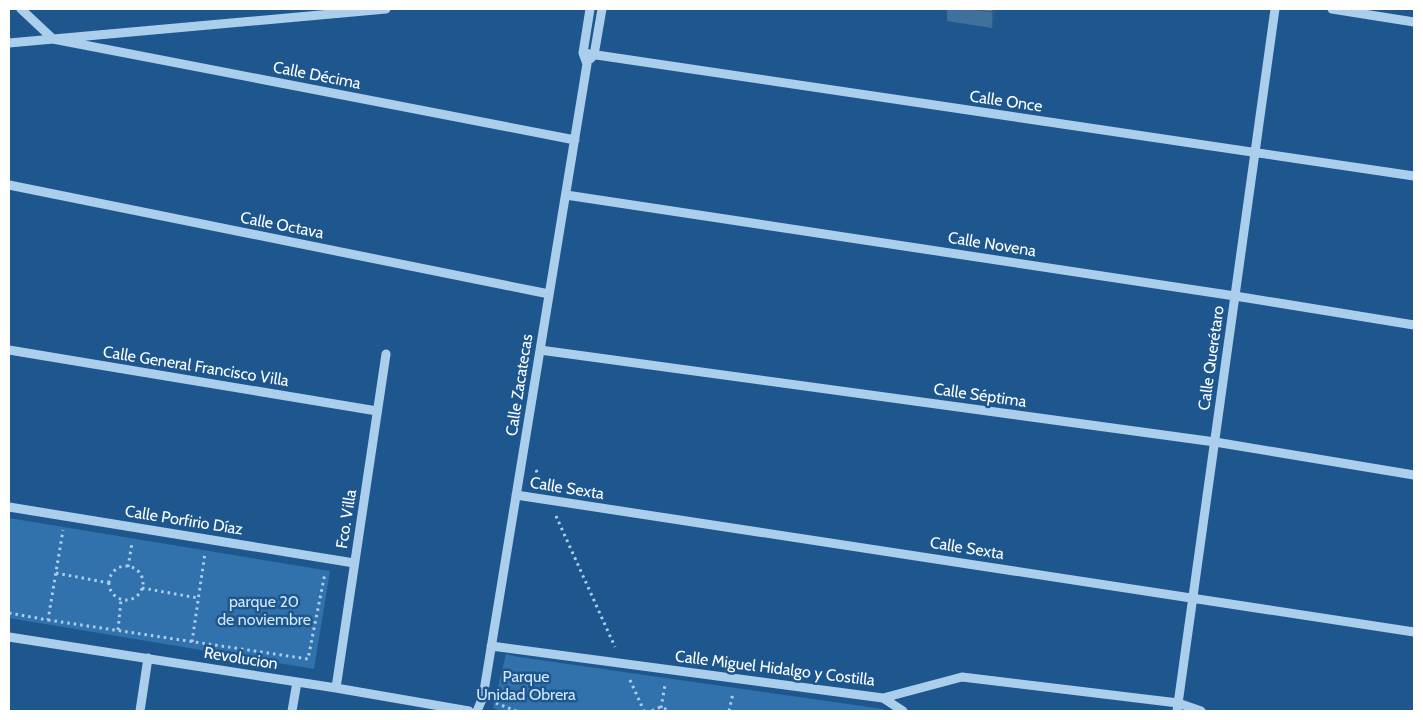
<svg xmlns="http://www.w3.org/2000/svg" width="1423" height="720" viewBox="0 0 1423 720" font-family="Cabin,sans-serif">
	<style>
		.green { fill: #3171ac }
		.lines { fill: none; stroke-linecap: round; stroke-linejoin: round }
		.path { stroke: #acceed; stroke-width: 3; stroke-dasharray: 2.5 4; stroke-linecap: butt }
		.minor { stroke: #acceed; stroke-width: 9 }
		.wall { fill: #40719e }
		.shaded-wall { fill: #345c81 }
		.building { fill: #4a83b8; stroke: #345c81 }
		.labels { text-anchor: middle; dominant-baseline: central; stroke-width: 5; stroke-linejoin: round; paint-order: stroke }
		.street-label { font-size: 16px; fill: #fff; stroke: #1d578e }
		.park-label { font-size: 16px; fill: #d1e6f9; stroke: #1d578e }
	</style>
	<rect width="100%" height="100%" fill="#1d578e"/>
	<!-- green -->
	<path class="green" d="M9 518 330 571 314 669 9 618Z
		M506 654 519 657 883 709 886 711H502L493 708Z"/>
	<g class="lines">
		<!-- path -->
		<path class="path" d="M536 470 543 485
			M556 516 615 647
			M109 583a17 17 0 1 1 34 0a17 17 0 1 1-34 0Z
			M128 567 132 543
			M56 573 109 583
			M142 588 198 598
			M9 613 48 620 63 530
			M48 620 308 659 325 573
			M118 630 121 600
			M192 642 205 553
			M630 680 644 711
			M496 703 516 711
			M661 708 665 685
			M652 711C658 706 663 707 669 711
			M729 711 733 693"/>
		<!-- minor -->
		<path class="minor" d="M21 9 53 39 575 140
			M1332 9 1414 22
			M9 43 386 9
			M583 53 1414 176
			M590 59 594 55 602 9
			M9 185 549 294
			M566 195 1235 296 1414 325
			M9 350 377 411
			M540 350 1215 442 1414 475
			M516 495 1414 632
			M9 507 354 563
			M9 637 336 688 469 711
			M491 646 883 698 962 677 1178 703 1201 711
			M336 688 386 354
			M883 698 903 711
			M140 711 148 658
			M292 711 297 682
			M477 711 483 697 587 64 583 53 590 9
			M1177 711 1275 9"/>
	</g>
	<!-- wall -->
	<path class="wall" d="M947 9H995L992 28 947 21Z"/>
	<!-- shaded-wall -->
	<path class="shaded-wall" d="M992 9H995L992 28Z"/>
	<!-- building -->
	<path class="building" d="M971 9H992V12Z"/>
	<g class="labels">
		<!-- street labels -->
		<g class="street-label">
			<text transform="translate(317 75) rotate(11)">Calle Décima</text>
			<text transform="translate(1006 101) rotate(8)">Calle Once</text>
			<text transform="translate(282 225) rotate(11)">Calle Octava</text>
			<text transform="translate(992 244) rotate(9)">Calle Novena</text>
			<text transform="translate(1211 358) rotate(-82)">Calle Querétaro</text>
			<text transform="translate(196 366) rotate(9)">Calle General Francisco Villa</text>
			<text transform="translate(519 385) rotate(-81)">Calle Zacatecas</text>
			<text transform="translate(980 395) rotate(8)">Calle Séptima</text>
			<text transform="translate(567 488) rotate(9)">Calle Sexta</text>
			<text transform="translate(346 519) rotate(-81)">Fco. Villa</text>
			<text transform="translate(184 520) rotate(9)">Calle Porfirio Díaz</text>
			<text transform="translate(967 548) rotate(9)">Calle Sexta</text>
			<text transform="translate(241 658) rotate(9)">Revolucion</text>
			<text transform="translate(775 668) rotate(7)">Calle Miguel Hidalgo y Costilla</text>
		</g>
		<!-- park labels -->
		<g class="park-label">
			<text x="264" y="601">parque 20<tspan x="264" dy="18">de noviembre</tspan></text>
			<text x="526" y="676">Parque<tspan x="526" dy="18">Unidad Obrera</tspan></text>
		</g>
	</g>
	<!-- border -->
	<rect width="1423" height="720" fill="none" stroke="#ffffff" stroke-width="20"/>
</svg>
